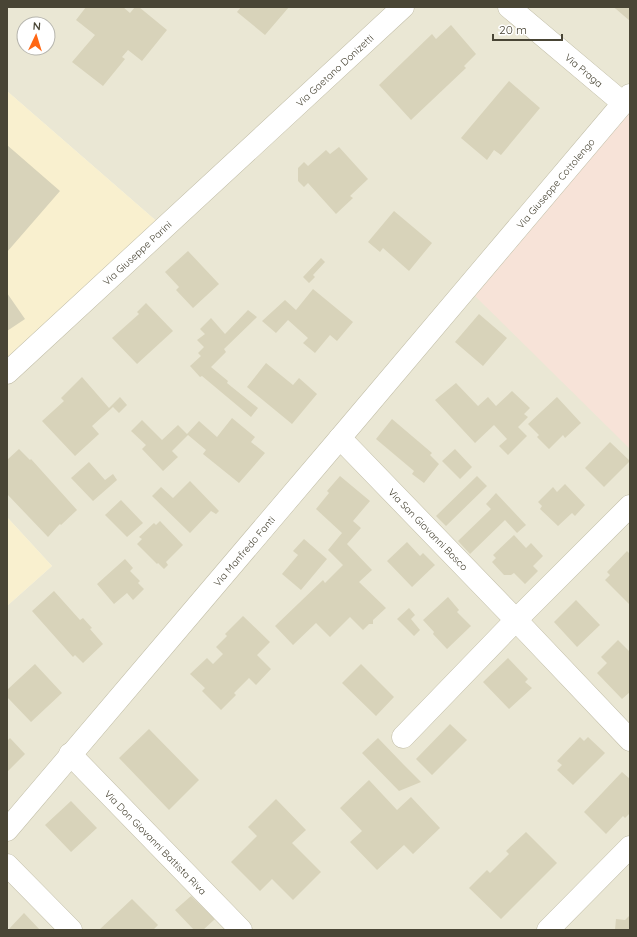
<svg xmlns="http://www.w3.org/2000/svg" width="637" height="937" viewBox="0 0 637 937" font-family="Quicksand,sans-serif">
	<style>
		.residential { fill: #eae7d4; fill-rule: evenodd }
		.commercial { fill: #f9f0cf }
		.medical { fill: #f7e3d8 }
		.building { fill: #d8d3ba }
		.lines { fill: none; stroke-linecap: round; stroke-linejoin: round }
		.street-casing { stroke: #c2bea8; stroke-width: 23 }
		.street { stroke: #fff; stroke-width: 22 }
		.labels { text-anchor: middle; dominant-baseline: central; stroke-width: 3.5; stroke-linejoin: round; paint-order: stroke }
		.street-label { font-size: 10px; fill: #494535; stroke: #fff }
	</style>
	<rect width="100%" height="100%" fill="#f5f4e6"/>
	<!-- residential -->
	<path class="residential" d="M7 7H394L161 225 7 91ZM24 24H48V48H24Z
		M408 7H630V930H7V606L52 566 7 517V379Z"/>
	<!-- commercial -->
	<path class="commercial" d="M7 91 161 225 7 367Z
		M7 517 52 566 7 606Z"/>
	<!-- medical -->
	<path class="medical" d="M630 112V449L475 296Z"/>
	<!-- building -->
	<path class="building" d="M86 7H123L130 13 135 7H139L167 30 142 61 128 50 122 57 125 59 103 86 72 62 95 35 76 20Z
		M241 7H289L265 35 237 12Z
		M613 7H630V21L616 9Z
		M451 25 476 54 464 66 466 68 411 120 379 85 432 34 436 39Z
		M509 81 540 108 501 155 494 150 487 160 461 138Z
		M7 145 60 191 7 252Z
		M339 147 368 179 350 196 353 198 336 214 308 183 304 187 298 181V168L304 162 308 166 326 150 330 154Z
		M394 211 432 243 409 271 383 248 380 252 368 242Z
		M188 251 219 284 193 308 176 290 179 287 165 272Z
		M321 258 325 262 313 275 315 277 309 283 303 277Z
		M313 289 353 322 337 341 330 335 315 353 303 343 308 338 288 320 276 333 262 321 285 300 296 310Z
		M7 293 25 319 7 331Z
		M146 303 173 331 137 364 112 338 139 314 137 312Z
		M248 310 257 317 224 349 226 352 211 367 228 381 227 383 258 408 251 417 202 376 200 377 190 366 201 356 198 353 204 347 197 340 205 334 200 329 211 318 225 334Z
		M479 314 507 338 483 366 455 342Z
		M266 363 293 385 299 378 317 394 292 424 247 387Z
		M82 377 109 408 120 397 127 405 119 413 113 407 92 426 99 434 75 456 42 421 64 401 61 398Z
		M456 383 478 406 488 397 496 406 512 391 530 408 524 414 528 417 518 427 527 436 508 455 499 446 507 439 494 425 475 443 435 400Z
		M557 397 581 423 565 438 563 435 549 449 537 437 539 435 528 424Z
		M232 418 255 437 251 442 265 453 239 483 203 454 206 450 188 435 172 451 178 457 163 471 142 449 146 445 131 431 142 420 162 440 178 425 187 434 199 421 217 437Z
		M392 419 432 453 430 455 439 464 424 483 412 474 414 471 376 439Z
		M610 442 630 461 604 487 585 468Z
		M19 449 30 460 31 459 77 510 61 525 60 524 58 526 48 537 7 494V460Z
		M455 449 472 467 460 479 442 461Z
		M89 462 105 480 113 474 117 480 93 501 71 478Z
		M340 476 370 501 353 521 361 528 347 544 372 570 359 582 386 608 373 620V624H369L363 630 350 617 330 637 316 623 293 645 275 626 323 580 325 583 343 565 328 550 342 533 316 509 329 493 327 491Z
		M477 476 487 486 446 526 436 516Z
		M190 481 219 511 216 514 211 511 190 533 152 496 161 487 173 498Z
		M565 484 585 505 575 516 572 513 558 526 540 509 542 506 538 502 553 487 557 492Z
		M496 493 526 525 517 533 505 520 470 554 458 541 491 509 486 504Z
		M121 500 143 523 127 537 105 515Z
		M160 521 183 545 166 562 168 565 164 569 158 563 157 564 137 544 142 539 139 537 154 523 156 525Z
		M514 535 526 548 531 543 543 556 533 566 538 571 525 584 514 573 511 575H504L492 562 496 558 493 555Z
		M304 539 327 559 301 590 282 574 298 555 293 551Z
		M407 542 420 556 423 553 435 565 412 587 387 561Z
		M627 551 630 554V605L605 580 610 575 607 572Z
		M125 559 133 568 130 571 140 581 138 583 144 589 133 600 127 593 114 604 97 584Z
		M54 591 80 620 83 618 92 628 90 629 103 644 83 663 75 655 73 657 32 611Z
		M448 597 459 610 457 612 471 626 447 649 433 634 434 632 423 620Z
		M576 600 600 625 577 647 554 622Z
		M409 608 415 615 411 619 420 630 414 636 397 619Z
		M243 616 270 642 257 655 271 669 256 685 249 678 234 693 236 695 221 710 202 691 205 688 190 674 207 658 213 664 223 654 216 647 227 636 225 634Z
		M618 640 630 652V692L622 699 597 673 607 663 601 657Z
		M508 658 528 679 525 682 532 688 509 709 483 682Z
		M35 664 62 693 31 722 7 697V690Z
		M361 664 394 697 376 716 342 683Z
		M450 724 467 740 432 775 416 759Z
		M149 729 199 780 169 810 119 758Z
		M580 737 584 741 588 737 605 753 573 785 557 770 562 765 557 761Z
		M10 738 25 754 7 772V741Z
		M378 738 403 764 421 782 399 791 362 753Z
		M622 772 630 779V813L625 818 623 816 606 834 584 812Z
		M369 780 397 810 411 797 440 828 413 854 404 845 377 870 350 842 362 831 340 808Z
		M276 799 306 830 292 843 321 872 293 900 272 879 260 891 231 862 257 836 248 827Z
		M71 801 97 828 71 852 45 825Z
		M526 832 557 863 501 919 469 888 487 870 490 873 509 854 506 851Z
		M191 896 215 919 203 930H194L175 910Z
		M132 899 158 925 153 930H99Z
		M24 913 40 930H8Z
		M630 915V930H615L616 919 625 920Z"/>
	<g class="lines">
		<!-- street casing -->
		<g class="street-casing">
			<g id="street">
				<path id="s1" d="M509 7 623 103"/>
				<path id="s2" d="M7 373 403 7"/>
				<path id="s3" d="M340 438 516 620 630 740"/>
				<path d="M403 737 516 620 630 506"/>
				<path id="s4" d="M70 754 241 930"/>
				<path id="s5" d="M7 830 340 438 630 95"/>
				<path d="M7 865 71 930"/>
				<path d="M548 930 630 847"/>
			</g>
		</g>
		<!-- street -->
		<use href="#street" class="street"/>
	</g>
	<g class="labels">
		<!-- street labels -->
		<g class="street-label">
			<text stroke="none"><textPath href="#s2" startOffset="446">Via Gaetano Donizetti</textPath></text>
			<text stroke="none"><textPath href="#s1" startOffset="98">Via Praga</textPath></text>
			<text stroke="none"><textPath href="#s5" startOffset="848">Via Giuseppe Cottolengo</textPath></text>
			<text stroke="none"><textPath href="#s2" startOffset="177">Via Giuseppe Parini</textPath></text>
			<text stroke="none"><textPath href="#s3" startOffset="127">Via San Giovanni Bosco</textPath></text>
			<text stroke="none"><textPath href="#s5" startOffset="366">Via Manfredo Fanti</textPath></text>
			<text stroke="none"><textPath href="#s4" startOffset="123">Via Don Giovanni Battista Riva</textPath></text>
		</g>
	</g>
	<!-- border -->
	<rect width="637" height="937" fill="none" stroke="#494535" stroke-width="16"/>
	<!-- north arrow -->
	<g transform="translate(36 36) rotate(4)"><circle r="19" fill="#ffffff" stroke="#b6b5ae"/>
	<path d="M0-3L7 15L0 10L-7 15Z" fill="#ff6714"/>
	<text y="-6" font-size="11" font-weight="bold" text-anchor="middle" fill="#494535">N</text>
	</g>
	<!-- scale -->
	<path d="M493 34v6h69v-6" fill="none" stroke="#494535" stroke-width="2"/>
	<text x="499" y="34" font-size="12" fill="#494535" stroke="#ffffff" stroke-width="3" paint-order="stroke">20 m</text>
</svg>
